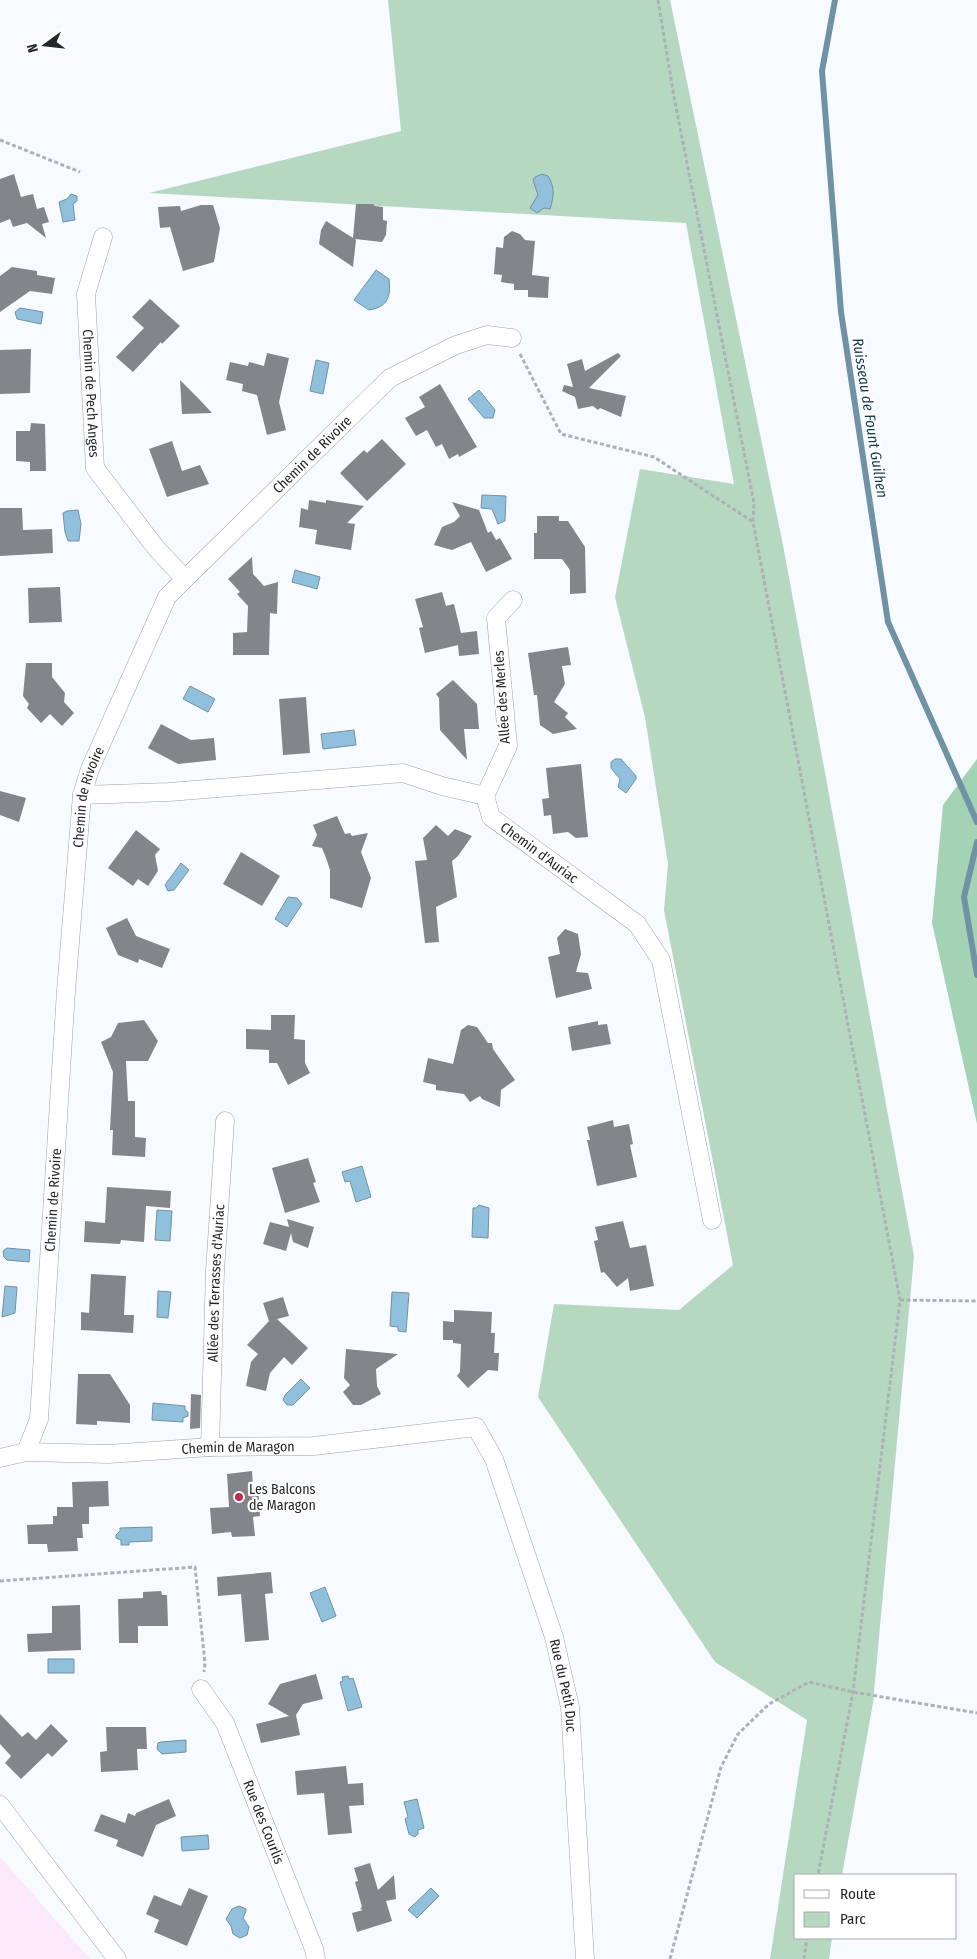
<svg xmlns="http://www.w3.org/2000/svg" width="977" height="1959" viewBox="0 0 977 1959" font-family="'Fira Sans Condensed',sans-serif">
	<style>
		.education { fill: #fbe9fb }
		.green { fill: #b6d8c1 }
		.forest { fill: #a4d2b4 }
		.water { fill: #90c0db; stroke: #7092a5 }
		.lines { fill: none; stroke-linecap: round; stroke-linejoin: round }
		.stream { stroke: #7092a5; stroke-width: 6 }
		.building { fill: #838589 }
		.minor-casing { stroke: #9fa1a5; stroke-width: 19 }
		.path { stroke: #aeb1b4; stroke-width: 3; stroke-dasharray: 4 2.5; stroke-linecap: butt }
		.minor { stroke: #fff; stroke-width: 18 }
		.poi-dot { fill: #bd2e54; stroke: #fff; stroke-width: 2 }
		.labels { text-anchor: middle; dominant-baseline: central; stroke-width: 4.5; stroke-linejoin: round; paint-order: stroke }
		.street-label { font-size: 14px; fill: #262728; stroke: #fff }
		.poi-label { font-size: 14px; fill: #262728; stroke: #fff; text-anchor: start }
		.water-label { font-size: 15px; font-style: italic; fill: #143c50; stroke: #fff }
	</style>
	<rect width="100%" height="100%" fill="#f7fafe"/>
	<!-- education -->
	<path class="education" d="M0 1857 90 1959H0Z"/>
	<!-- green -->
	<path class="green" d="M388 0H670L783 545 914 1256 873 1703 842 1875H796V1938H832L829 1959H770L807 1720 715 1662 538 1397 554 1304 679 1310 733 1265 664 910 668 864 645 717 615 597 640 469 734 484 686 223 149 193 401 131Z"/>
	<!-- forest -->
	<path class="forest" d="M977 759V1124L932 923 943 805Z"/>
	<!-- water -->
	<path class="water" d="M542 174 548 176C555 187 554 197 550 209L544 208 537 213 530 208 538 195 533 180 535 177Z
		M71 194 77 196V201L73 204 75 220 63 222 59 202 67 199Z
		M376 270 389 279C391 297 388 307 369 310L354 300Z
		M20 308 43 312 41 324 17 319 15 312Z
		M316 360 329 363 323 394 310 391Z
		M479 390 495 410 493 418H484L468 399Z
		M482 495 506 496 505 521 498 524 492 509 481 508Z
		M78 510 81 524 79 541H68L65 532 63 513 67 511Z
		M295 570 320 577 317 589 292 582Z
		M190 686 215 699 208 712 183 699Z
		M354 730 356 745 323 749 321 734Z
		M615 759H621L636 776V779L626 793 618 787 620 779 611 768V762Z
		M181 863 189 870 174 890 168 891 165 885Z
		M288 897 297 898 302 904 287 927 275 919Z
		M362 1166 371 1197 356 1202 350 1181 345 1182 342 1172Z
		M479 1205 489 1208 488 1238 472 1237 473 1208H476Z
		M157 1210 172 1211 170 1241 155 1240Z
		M7 1248 30 1250 29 1262 7 1260 4 1257 3 1251Z
		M5 1286 17 1287 15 1313 2 1317Z
		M158 1291 171 1292 168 1318 157 1317Z
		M392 1292 409 1293 406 1332 398 1331V1327L390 1326Z
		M301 1379 310 1388 293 1405H287L283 1400 285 1395Z
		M153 1403 185 1406V1410L188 1412V1416L183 1418V1422L152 1420Z
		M152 1527V1541L129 1542V1545H121V1540L116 1538V1535L120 1531V1528Z
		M325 1587 336 1616 322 1622 310 1593Z
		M48 1659H74V1673H48Z
		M348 1676 349 1679 353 1678 362 1707 348 1711 340 1682 343 1681 342 1677Z
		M186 1740V1752L162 1754 157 1749 158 1743 161 1742Z
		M417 1799 424 1828 418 1830V1834L415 1837 409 1834 405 1819 408 1817 404 1802Z
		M208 1835 209 1849 182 1851 181 1837Z
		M431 1888 439 1896 417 1918 408 1910Z
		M239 1906 246 1909V1911L243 1918 249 1927 247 1935 240 1938 233 1934 231 1926 226 1919 232 1909Z"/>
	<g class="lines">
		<!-- stream -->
		<path class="stream" d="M835 0 822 71 841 312 888 622 977 822
			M977 842 964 897 977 975"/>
	</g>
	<!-- building -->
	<path class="building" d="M14 174 21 197 33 194 37 209 44 207 49 222 42 224 46 238 27 223 13 227 10 219 0 223V179Z
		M356 204H373L375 206 383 207V220L387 221 386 235 382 242 355 239 356 240 353 267 319 244 321 230 326 221 353 238Z
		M201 205H213L220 228 214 262 183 271 170 227 160 228 158 207 180 206 181 211Z
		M512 231 520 234 525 240 535 241 532 275 549 277 548 298 528 297V290H514V284L501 282 502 275 494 274 496 247 503 248 504 237Z
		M12 267 37 271V275L55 278 52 294 30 291 0 312V276Z
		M150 299 180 326 162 344 161 342 133 372 116 357 144 328 132 317Z
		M31 349 30 393 0 394V350Z
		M267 353 289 358 279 402 286 430 267 435 257 395 242 391 243 384 226 380 230 362 248 366 249 362 264 366Z
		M618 353 621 356 589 388 626 396 621 417 600 408 598 410 593 406 578 409 575 397 562 391 564 385 573 387 567 364 582 359 585 371Z
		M180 380 198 398 212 413 182 414Z
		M440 384 477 447 459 457 458 454 449 459 442 444 436 447 427 430 416 436 405 418 425 407 419 397Z
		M31 423 45 424 46 471H30V462L16 461V431H30Z
		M382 439 406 464 367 501 340 473 364 450 367 453Z
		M172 441 182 471 200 465 209 484 167 497 149 449Z
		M309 500 326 503V500L364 506 347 523 355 524 351 550 315 544 317 530 299 527 301 508 308 510Z
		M452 502 479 510 488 533 491 531 496 540 500 538 512 559 486 572 471 542 452 550 434 545 442 527 454 522 460 516Z
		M0 508H22L23 530 52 529 53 553 0 556Z
		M537 516H559V521H568L585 547 586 593 570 594V570L562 559H534V533H537Z
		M252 557 253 574 264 586 278 582 277 614 270 613 269 655H233V633L247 632 248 606 237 594 240 592 228 579Z
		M60 587 62 622 29 623 28 588Z
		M442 592 446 606 454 604 461 633 477 631 479 654 459 656 458 645 425 653 419 628 423 627 415 599Z
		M568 647 571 665 562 666 565 684 554 702 568 713 565 717 577 729 553 734 540 725 537 695H534L528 653Z
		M26 663H52V677L65 693 64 702 74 713 62 726 50 714 41 723 27 708 29 704 23 696Z
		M453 680 477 704 479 729H464L467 760 440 730 439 698 436 694Z
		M306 697 310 753 283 755 279 699Z
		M161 724 191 740 214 738 216 760 178 764 148 748Z
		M581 764 588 837 576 838 568 832 553 834 551 815 544 816 542 799 549 798 546 768Z
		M0 791 26 798 19 822 0 815Z
		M337 816 345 834 350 833 352 836 368 833 361 852 371 878 362 908 330 898V870L326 858 322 848 312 846 317 835 313 825Z
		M436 825 448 836 455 829 472 836 458 856 452 861 457 897 436 907 439 942 425 943 415 861 427 860 423 838Z
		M136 830 160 849 155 855 158 871 148 886 138 879 133 886 108 868Z
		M241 852 280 876 262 906 223 884Z
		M127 918 136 936 170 949 162 968 139 959 138 963 118 955 106 928Z
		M565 929 578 934 581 954 576 972 588 973 592 989 556 998 548 957 560 954 557 938Z
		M271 1015H295L294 1039 305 1040V1063L310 1073 288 1085 277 1063H269V1050L246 1049V1029L271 1030Z
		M144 1020 158 1041 148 1061H126L128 1101H135V1137L146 1138 145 1157 112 1155 113 1130H110L113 1072 101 1042 111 1037 118 1023Z
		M598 1021V1025L607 1024 611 1044 572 1051 568 1027Z
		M468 1025 477 1027 488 1043H492L493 1049 515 1080 501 1090 500 1107 482 1099 480 1096 470 1102 464 1094 436 1090V1085L423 1082 428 1058 453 1064 461 1030Z
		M613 1120 614 1127 629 1124 633 1144 630 1145 637 1177 597 1186 587 1140H590L587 1127Z
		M308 1158 316 1182 313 1183 320 1202 285 1213 272 1168Z
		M107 1187 171 1191 170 1208 146 1206 144 1242 121 1240 120 1244 84 1242 85 1221 105 1223Z
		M287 1219 314 1227 308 1248 293 1242 291 1233 286 1251 263 1244 270 1222 289 1227Z
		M623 1221 630 1248 646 1245 654 1286 630 1291 628 1278 617 1287 604 1272 601 1273 594 1241 598 1240 595 1227Z
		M91 1274 126 1276 124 1315H134L133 1333 81 1330V1312L89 1313Z
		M283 1297 289 1316 277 1319 308 1348 292 1365 284 1357 270 1373 266 1391 246 1386 251 1362 258 1354 247 1345 269 1321 263 1303Z
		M454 1310 492 1312 491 1333H495L494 1353H499L498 1371 488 1370 468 1388 457 1376 460 1372 461 1344 453 1343V1340H443V1321L454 1322Z
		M346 1349 398 1354 376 1369 377 1386 381 1394 361 1405H353L343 1392 350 1385 344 1378Z
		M78 1374H110L130 1405V1423L97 1421V1425L76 1424Z
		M191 1394 201 1395 200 1428 190 1429Z
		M252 1471 253 1487 258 1486 260 1516 253 1517 255 1536 232 1537 231 1532 212 1534 210 1508 229 1507 227 1474Z
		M108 1481 109 1506 89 1507V1524H82L83 1538H77L78 1551 48 1552 47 1544H28L27 1525 53 1524V1516H57V1507H73L72 1482Z
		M271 1572 273 1593 265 1594 269 1640 245 1642 241 1594 218 1596 217 1577Z
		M161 1591 162 1595H167L168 1626H138V1643H119L118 1599 143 1598V1592Z
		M80 1605 81 1650 28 1652 27 1634 52 1633V1606Z
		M316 1674 323 1699 303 1704 296 1715 300 1735 261 1743 256 1724 289 1716 268 1704 280 1684Z
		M0 1714 22 1737 28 1732 36 1740 51 1724 68 1741 52 1757 48 1753 21 1779 5 1763 11 1756 0 1744Z
		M106 1727H146L147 1749H137L138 1770 101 1772 100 1752 107 1751Z
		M346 1766 348 1784 363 1783 364 1805 349 1806 352 1833 328 1835 324 1793 297 1795 295 1771Z
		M169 1799 176 1816 156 1825 143 1857 116 1846 118 1840 94 1831 101 1814 125 1823 128 1813 135 1816 136 1813Z
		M370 1863 378 1890 394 1875 396 1899 386 1901 392 1921 357 1932 352 1913 363 1910 360 1909 362 1907 355 1882 358 1881 354 1868Z
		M189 1888 208 1896 187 1946 154 1932 159 1920 146 1914 154 1895 181 1906Z"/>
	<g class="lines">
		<!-- minor casing -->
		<g class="minor-casing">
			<g id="minor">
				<path id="s1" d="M103 237 86 294 95 468 156 548 185 579"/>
				<path id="s2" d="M82 795 169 792 403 773 442 786 485 796 491 817 637 924 661 960 712 1220"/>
				<path d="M485 796 508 746 496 618 513 600"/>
				<path id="s3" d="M210 1447 215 1271 225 1121"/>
				<path id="s4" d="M26 1452 39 1419 66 991 82 795 90 769 167 597 185 579 390 378 456 345 487 335 512 338"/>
				<path id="s5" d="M0 1458 26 1452 108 1454 210 1447 314 1446 476 1427 494 1459 554 1637 570 1707 585 1959"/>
				<path id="s6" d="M201 1689 225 1723 314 1949 316 1959"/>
				<path d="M0 1805 117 1959"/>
			</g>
		</g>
		<!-- path -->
		<path class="path" d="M658 0 674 97 754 503 753 522 900 1300 853 1692 818 1875
			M0 140 80 172
			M520 354 561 434 654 457 753 522
			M900 1300 977 1301
			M0 1581 195 1567 205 1663 204 1672
			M670 1959 721 1767 738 1734 769 1704 809 1682 853 1692 977 1713
			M804 1959 807 1938"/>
		<!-- minor -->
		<use href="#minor" class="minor"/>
	</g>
	<!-- markers -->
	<circle class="poi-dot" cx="239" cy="1497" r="5"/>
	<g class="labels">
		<!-- street labels -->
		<g class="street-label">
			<text stroke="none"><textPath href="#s1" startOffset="159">Chemin de Pech Anges</textPath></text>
			<text stroke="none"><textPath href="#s4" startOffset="1080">Chemin de Rivoire</textPath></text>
			<text transform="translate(502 697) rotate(-94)">Allée des Merles</text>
			<text stroke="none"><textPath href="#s4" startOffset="660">Chemin de Rivoire</textPath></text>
			<text stroke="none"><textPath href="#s2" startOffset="489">Chemin d'Auriac</textPath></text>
			<text stroke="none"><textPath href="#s4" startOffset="255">Chemin de Rivoire</textPath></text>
			<text stroke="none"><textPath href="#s3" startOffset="164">Allée des Terrasses d'Auriac</textPath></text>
			<text stroke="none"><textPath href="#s5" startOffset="239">Chemin de Maragon</textPath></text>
			<text stroke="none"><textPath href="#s5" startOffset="752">Rue du Petit Duc</textPath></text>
			<text stroke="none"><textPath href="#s6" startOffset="148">Rue des Courlis</textPath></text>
		</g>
		<!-- poi labels -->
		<g class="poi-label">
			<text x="249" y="1489">Les Balcons<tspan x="249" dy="16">de Maragon</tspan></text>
		</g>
		<!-- water labels -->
		<g class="water-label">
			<text transform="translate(870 418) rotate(81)">Ruisseau de Fount Guilhen</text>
		</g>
	</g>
	<!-- legend -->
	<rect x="794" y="1874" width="162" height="65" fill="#ffffff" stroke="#a8a9a9"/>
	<rect x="804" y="1890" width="25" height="8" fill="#ffffff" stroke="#a8a9a9"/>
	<text x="840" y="1899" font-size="15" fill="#262728">Route</text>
	<rect x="804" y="1912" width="25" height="15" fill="#b6d8c1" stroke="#a8a9a9"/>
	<text x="840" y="1924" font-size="15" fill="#262728">Parc</text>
	<!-- north arrow -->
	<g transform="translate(45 45) rotate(255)" stroke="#ffffff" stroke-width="4" paint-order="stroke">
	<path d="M0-4L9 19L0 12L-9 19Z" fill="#262728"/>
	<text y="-8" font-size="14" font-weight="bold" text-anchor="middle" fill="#262728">N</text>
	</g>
</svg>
